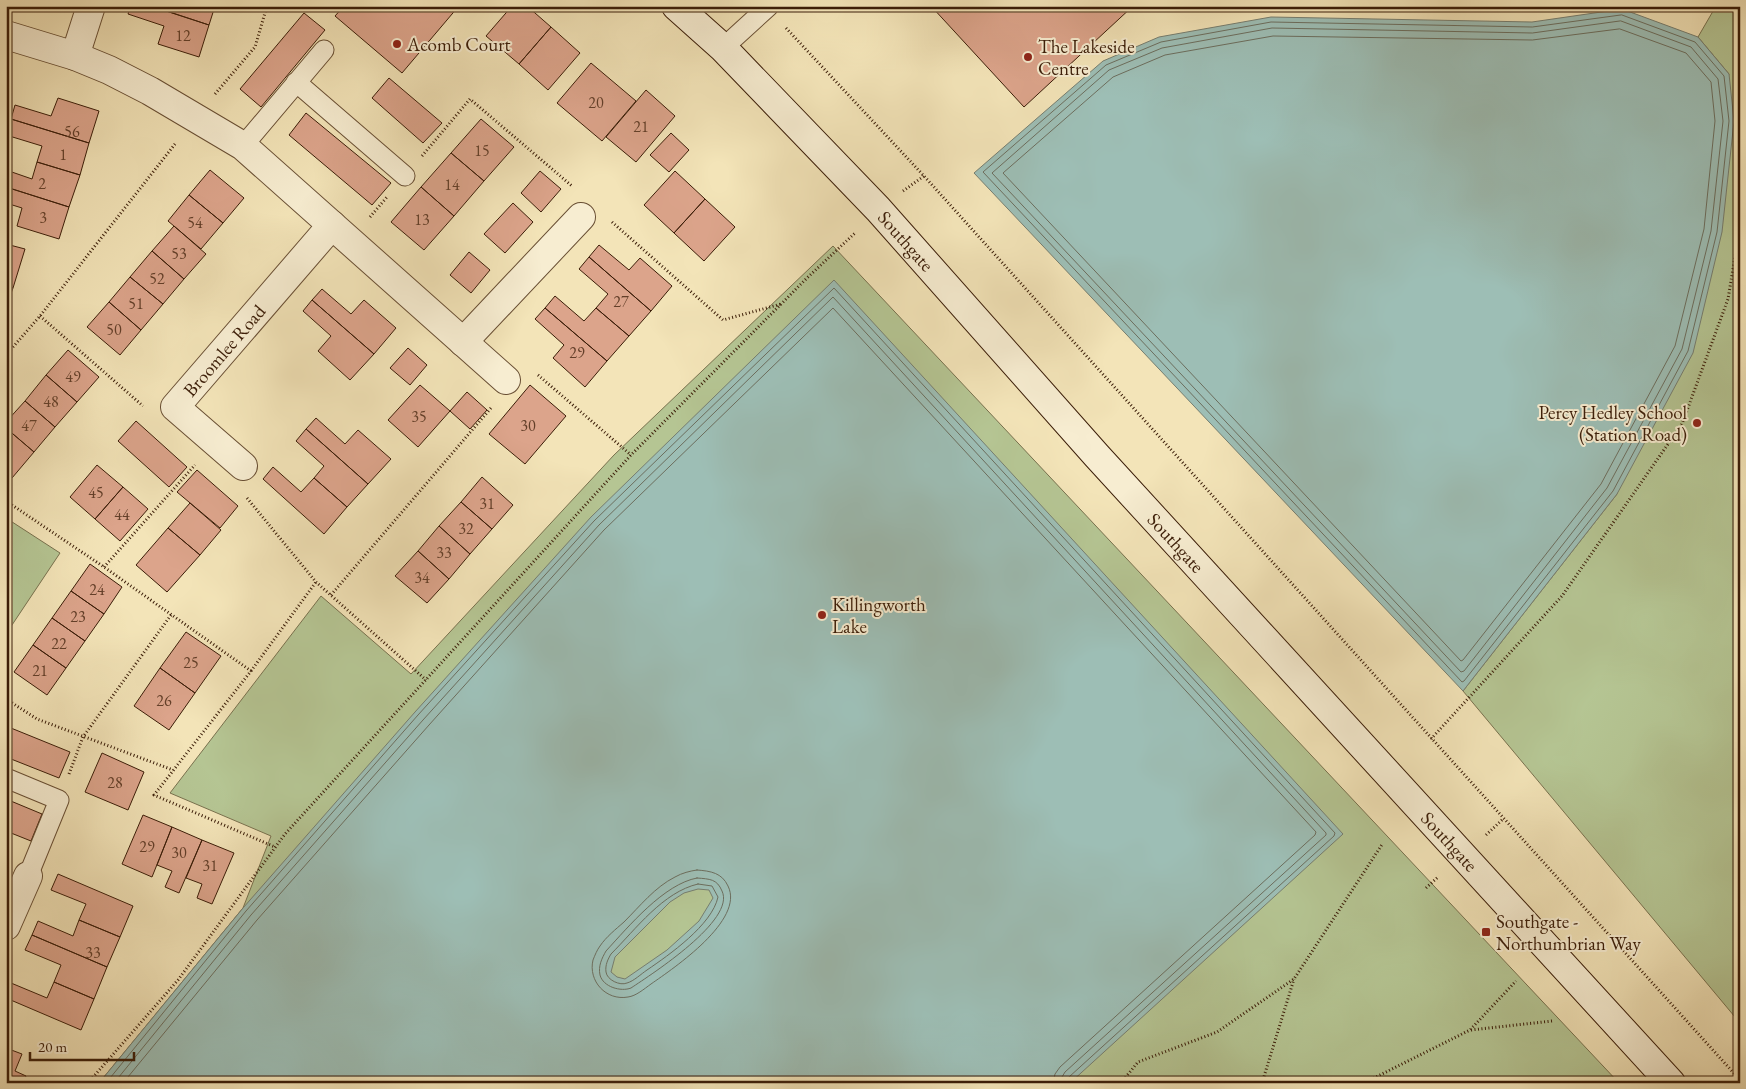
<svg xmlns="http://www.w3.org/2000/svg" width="1746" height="1089" viewBox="0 0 1746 1089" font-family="'EB Garamond',serif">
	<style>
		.green { fill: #b5c593; stroke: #78714e }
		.water { fill: #9dbeb5; stroke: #767e70; fill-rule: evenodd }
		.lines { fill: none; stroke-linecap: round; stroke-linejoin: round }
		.shore { stroke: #6c6e5e; stroke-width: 1 }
		.building { fill: #dca48b; stroke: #3b1d08 }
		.lane-casing { stroke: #694f34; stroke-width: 21 }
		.street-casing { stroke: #694f34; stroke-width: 30 }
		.secondary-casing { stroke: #3b1d08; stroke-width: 30 }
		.path { stroke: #3b1d08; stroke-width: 3; stroke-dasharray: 1 2.5; stroke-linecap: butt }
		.lane { stroke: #f7edd1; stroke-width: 19 }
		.street { stroke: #f7edd1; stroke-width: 28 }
		.secondary { stroke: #f7edd1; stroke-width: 28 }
		.poi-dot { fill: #8f2418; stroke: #f7edd1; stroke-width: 2 }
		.labels { text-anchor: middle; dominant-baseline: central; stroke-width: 4; stroke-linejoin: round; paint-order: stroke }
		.number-label { font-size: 16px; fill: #633f29 }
		.poi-label { font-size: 19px; fill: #3b1d08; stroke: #f7edd1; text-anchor: start }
		.street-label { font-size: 19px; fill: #3b1d08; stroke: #f7edd1 }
	</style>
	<rect width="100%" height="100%" fill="#f3e4b8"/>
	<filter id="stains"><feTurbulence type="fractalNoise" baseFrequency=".004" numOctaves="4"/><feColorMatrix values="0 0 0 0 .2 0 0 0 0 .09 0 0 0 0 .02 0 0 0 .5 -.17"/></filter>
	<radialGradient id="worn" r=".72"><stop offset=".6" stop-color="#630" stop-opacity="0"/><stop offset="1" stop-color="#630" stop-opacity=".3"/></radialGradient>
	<!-- green -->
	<path class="green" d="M1716 6H1740V1023L1463 691 1617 494 1729 74 1698 37Z
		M833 246 1619 1083H99L243 908 271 836 170 793 321 596 411 674 614 455Z
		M6 518 60 553 6 634Z"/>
	<!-- water -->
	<path class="water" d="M1622 9 1698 37 1729 74 1734 121 1722 232 1693 353 1617 494 1463 691 974 173 1103 61 1159 37 1271 17 1532 22Z
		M834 280 1343 834 1070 1083H99L243 908 415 712 591 517ZM698 889 709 890 713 898 699 921 667 950 625 979 617 977 611 972 615 957 670 902 684 893Z"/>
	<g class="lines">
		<!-- shore -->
		<path class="shore" d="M1622 15 1695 42 1724 76 1729 121 1717 232 1688 351 1613 491 1464 681 1462 682 983 172 1106 65 1161 42 1271 22 1532 27Z
			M1621 21 1691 47 1718 79 1723 121 1711 231 1682 349 1607 488 1464 671 1461 672 992 173 1109 70 1162 48 1272 28 1532 33Z
			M1620 29 1686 53 1711 82 1715 121 1704 229 1675 346 1601 484 1463 660 1461 661 1003 173 1113 77 1165 55 1273 36 1532 40Z
			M697 870C711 871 722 873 728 886 745 920 674 968 651 984 644 989 636 996 628 997 606 1001 588 981 593 960 595 955 597 950 600 946 606 937 616 929 624 922 640 906 655 887 675 877 682 873 690 871 697 870Z
			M697 878C710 879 717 879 722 891 736 920 652 974 631 988 621 992 603 987 600 975 598 966 602 958 606 951 629 926 664 884 697 878Z
			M698 884 712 886 718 897C712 925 669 955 647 970 641 974 634 981 627 983 620 986 607 980 606 972 605 965 608 959 611 954 636 929 663 892 698 884Z
			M106 1083 246 911 418 715 594 521 834 288 1335 833 1334 836 1069 1077 1067 1083
			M114 1083 251 915 423 720 599 525 833 297 1326 833V835L1065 1072 1062 1077 1061 1083
			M123 1083 257 920 429 725 604 530 833 308 1316 832 1315 835 1060 1067 1055 1074 1053 1083"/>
	</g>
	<!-- building -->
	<path class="building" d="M131 6H151L209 25 199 57 158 44 164 26 128 14Z
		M151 6H215L209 25Z
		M344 6H457L458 7 402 73 335 16Z
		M512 6H527L551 27 519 64 486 36Z
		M931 6H1133L1024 107Z
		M304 13 325 30 261 107 240 89Z
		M551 27 580 53 548 90 519 64Z
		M591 63 636 101 602 141 557 103Z
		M389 78 442 123 423 143 372 98Z
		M646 90 675 116 636 162 606 137Z
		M58 98 99 111 89 143 11 119 15 105 51 116Z
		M306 113 391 183 372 205 289 135Z
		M11 119 89 143 80 175 37 162 42 146 6 135Z
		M481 119 514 147 484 181 451 153Z
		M671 133 689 150 669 172 650 155Z
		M451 153 484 181 454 216 421 187Z
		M37 162 80 175 69 207 6 187V170L32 179Z
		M210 170 244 198 223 223 189 195Z
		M540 171 561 189 541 212 521 193Z
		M675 171 705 199 674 233 644 205Z
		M6 187 69 207 59 239 17 226 22 208 6 203Z
		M421 187 454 216 424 250 391 222Z
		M189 195 223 223 201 249 168 221Z
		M705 199 735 227 704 261 674 233Z
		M513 203 533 222 505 253 484 234Z
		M174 226 206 254 184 279 152 251Z
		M6 244 25 249 13 288 6 286Z
		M599 245 629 270 640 258 672 286 651 311 589 257Z
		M152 251 184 279 163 304 130 277Z
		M469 252 490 270 471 293 450 275Z
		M589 257 651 311 629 336 596 308 608 294 579 269Z
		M130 277 163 304 141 330 109 302Z
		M6 286 13 288 6 307Z
		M322 289 351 314 364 300 396 328 374 354 312 300Z
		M555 296 584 321 596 308 629 336 607 361 545 308Z
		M312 300 374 354 350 380 318 351 331 336 303 311Z
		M109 302 141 330 120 355 87 327Z
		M545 308 607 361 585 387 553 358 564 345 535 319Z
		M408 348 427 365 410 385 390 368Z
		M68 350 99 377 77 402 46 375Z
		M46 375 77 402 55 427 25 401Z
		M420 385 450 411 418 447 388 420Z
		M530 385 566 416 525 464 489 434Z
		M467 392 487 410 470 429 450 411Z
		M25 401 55 427 34 452 6 428V422Z
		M316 418 345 444 358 430 391 459 368 484 306 429Z
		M136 421 187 467 169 487 118 441Z
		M6 428 34 452 12 478 6 473Z
		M306 429 368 484 347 507 314 478 324 466 296 441Z
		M97 465 123 487 95 519 70 497Z
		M273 467 301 492 314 478 347 507 324 534 263 479Z
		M197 470 238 506 220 528 177 492Z
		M482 477 513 505 492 529 461 502Z
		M123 487 148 509 120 541 95 519Z
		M461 502 492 529 470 554 439 526Z
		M190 503 221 530 200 555 168 528Z
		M439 526 470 554 449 579 418 551Z
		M168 528 200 555 167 592 136 565Z
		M418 551 449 579 427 603 395 576Z
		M90 564 122 587 104 614 71 591Z
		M71 591 104 614 85 641 52 618Z
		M52 618 85 641 66 668 33 645Z
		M186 632 221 656 195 693 160 668Z
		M33 645 66 668 47 695 14 672Z
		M160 668 195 693 169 730 134 706Z
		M6 726 70 752 59 778 6 757Z
		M102 753 144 772 128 810 85 792Z
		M6 799 42 814 31 841 6 831Z
		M143 815 172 827 152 877 122 864Z
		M172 827 202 840 179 893 165 887 172 871 157 865Z
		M202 840 234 853 212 904 197 898 202 884 186 878Z
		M58 874 133 906 120 937 79 920 86 904 51 890Z
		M79 920 120 937 107 967 32 935 38 921 73 936Z
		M32 935 107 967 94 999 54 982 61 965 25 950Z
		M54 982 94 999 81 1030 6 998 11 983 47 998Z
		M6 1048 22 1054 15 1071 26 1076 23 1083H6Z"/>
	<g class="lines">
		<!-- lane casing -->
		<g class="lane-casing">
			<path id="lane" d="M723 48 769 6
				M296 82 405 176
				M243 146 324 50
				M6 778 59 800 28 876"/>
		</g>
		<!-- street casing -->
		<g class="street-casing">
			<g id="street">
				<path d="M6 35 75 56 109 70 150 91 243 146 506 380"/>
				<path d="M75 56 91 6"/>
				<path d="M463 342 581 217"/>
				<path id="s1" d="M243 466 175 407 332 225"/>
				<path d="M6 926 28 876"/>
			</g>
		</g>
		<!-- secondary casing -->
		<g class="secondary-casing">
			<g id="secondary">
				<path id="s2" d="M676 6 723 48 878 209 1097 456 1671 1083"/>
			</g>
		</g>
		<!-- path -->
		<path class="path" d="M786 28 924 176 1740 1080
			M215 94 255 47 267 6
			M422 156 470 99 572 186
			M903 191 924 176
			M370 217 387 197
			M612 222 723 320 781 304
			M40 316 143 406
			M6 355 40 316 175 144
			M538 375 631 455
			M247 498 316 582 426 680
			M6 501 104 567 251 671 154 795 275 847
			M104 567 195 465
			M331 595 491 408
			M251 671 316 582
			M6 699 37 719 173 770
			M1431 739 1562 596 1682 424 1728 299 1740 227
			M69 774 83 737 171 615
			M1486 835 1503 819
			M1426 888 1438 877
			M1471 1030 1552 1021
			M88 1083 178 980 285 834 631 455 807 278 855 233
			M1121 1083 1138 1062 1217 1032 1294 979 1383 843
			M1262 1083 1294 979
			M1364 1083 1470 1030 1516 981"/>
		<!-- lane -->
		<use href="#lane" class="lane"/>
		<!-- street -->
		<use href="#street" class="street"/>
		<!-- secondary -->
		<use href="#secondary" class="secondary"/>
	</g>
	<!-- markers -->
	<g class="poi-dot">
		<circle cx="397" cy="44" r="5"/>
		<circle cx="1028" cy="57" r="5"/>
		<circle cx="1697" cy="423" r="5"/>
		<circle cx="822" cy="615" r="5"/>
		<rect x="1481" y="927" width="10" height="10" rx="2.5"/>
	</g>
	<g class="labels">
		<!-- number labels -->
		<g class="number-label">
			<text x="183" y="35">12</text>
			<text x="596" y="102">20</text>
			<text x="641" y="126">21</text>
			<text x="72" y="131">56</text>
			<text x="482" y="150">15</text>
			<text x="63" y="154">1</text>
			<text x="42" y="183">2</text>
			<text x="452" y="184">14</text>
			<text x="43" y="217">3</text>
			<text x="422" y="219">13</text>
			<text x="195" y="222">54</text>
			<text x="179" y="253">53</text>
			<text x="157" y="278">52</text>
			<text x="621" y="301">27</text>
			<text x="136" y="303">51</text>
			<text x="114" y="329">50</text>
			<text x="577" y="352">29</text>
			<text x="73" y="376">49</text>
			<text x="51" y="401">48</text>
			<text x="419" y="416">35</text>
			<text x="29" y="425">47</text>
			<text x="528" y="425">30</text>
			<text x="96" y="492">45</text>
			<text x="487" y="503">31</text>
			<text x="122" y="514">44</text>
			<text x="466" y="528">32</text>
			<text x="444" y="552">33</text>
			<text x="422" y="577">34</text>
			<text x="97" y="589">24</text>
			<text x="78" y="616">23</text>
			<text x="59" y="643">22</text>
			<text x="191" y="662">25</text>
			<text x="40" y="670">21</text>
			<text x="164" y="700">26</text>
			<text x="115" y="782">28</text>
			<text x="147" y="846">29</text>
			<text x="179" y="852">30</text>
			<text x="210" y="865">31</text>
			<text x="93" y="952">33</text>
		</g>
		<!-- poi labels -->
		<g class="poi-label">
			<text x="407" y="44">Acomb Court</text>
			<text x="1038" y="46">The Lakeside<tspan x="1038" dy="22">Centre</tspan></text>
			<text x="1687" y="412" text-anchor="end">Percy Hedley School<tspan x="1687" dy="22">(Station Road)</tspan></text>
			<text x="832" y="604">Killingworth<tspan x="832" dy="22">Lake</tspan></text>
			<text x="1496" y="921">Southgate -<tspan x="1496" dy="22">Northumbrian Way</tspan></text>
		</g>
		<!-- street labels -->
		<g class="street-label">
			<text stroke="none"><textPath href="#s2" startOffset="329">Southgate</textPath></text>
			<text stroke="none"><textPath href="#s1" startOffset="165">Broomlee Road</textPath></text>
			<text stroke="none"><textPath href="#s2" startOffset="734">Southgate</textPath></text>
			<text stroke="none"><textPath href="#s2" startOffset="1139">Southgate</textPath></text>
		</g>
	</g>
	<!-- margin -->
	<rect width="1746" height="1089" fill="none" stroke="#f3e4b8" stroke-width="25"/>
	<rect x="8" y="8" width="1731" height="1074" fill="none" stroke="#3b1d08" stroke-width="2.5"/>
	<rect x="12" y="12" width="1721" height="1064" fill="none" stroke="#3b1d08"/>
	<!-- scale -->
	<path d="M30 1052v8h104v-8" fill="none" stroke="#3b1d08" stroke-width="2.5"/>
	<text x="38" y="1052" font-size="15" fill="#3b1d08" stroke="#f7edd1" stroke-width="4" paint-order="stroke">20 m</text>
	<rect width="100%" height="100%" filter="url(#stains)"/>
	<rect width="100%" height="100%" fill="url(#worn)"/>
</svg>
